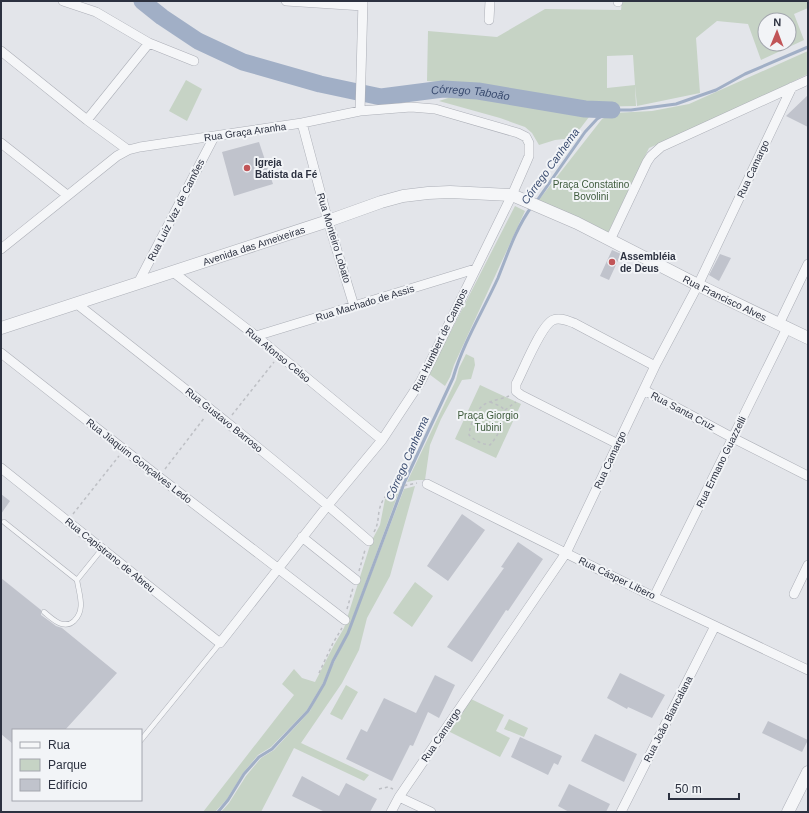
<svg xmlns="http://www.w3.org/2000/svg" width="809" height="813" viewBox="0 0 809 813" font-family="Arial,sans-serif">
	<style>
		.green { fill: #c6d3c5; fill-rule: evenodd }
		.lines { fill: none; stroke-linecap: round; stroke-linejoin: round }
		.stream { stroke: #a1afc6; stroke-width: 3 }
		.river { stroke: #a1afc6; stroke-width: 17 }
		.building { fill: #c0c3cc }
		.service-casing { stroke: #acafb7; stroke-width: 5.5 }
		.minor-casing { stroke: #acafb7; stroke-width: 10 }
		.tertiary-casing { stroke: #acafb7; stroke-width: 13 }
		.path { stroke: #bdbfc4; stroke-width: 1.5; stroke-dasharray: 3 3; stroke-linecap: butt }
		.service { stroke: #f5f6f8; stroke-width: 4.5 }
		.minor { stroke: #f5f6f8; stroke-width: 9 }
		.tertiary { stroke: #f5f6f8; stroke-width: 12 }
		.poi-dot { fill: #c15558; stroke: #f2f4f7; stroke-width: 1.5 }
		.labels { text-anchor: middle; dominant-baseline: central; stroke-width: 4; stroke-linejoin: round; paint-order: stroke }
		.street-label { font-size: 10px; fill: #2c3140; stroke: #f2f4f7 }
		.poi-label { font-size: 10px; font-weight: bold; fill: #2c3140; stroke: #f2f4f7; text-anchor: start }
		.park-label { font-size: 10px; fill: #3d5a3b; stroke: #f2f4f7 }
		.water-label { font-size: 11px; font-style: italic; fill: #3a4c70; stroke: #f2f4f7 }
	</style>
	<rect width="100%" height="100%" fill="#e3e5ea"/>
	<!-- green -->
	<path class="green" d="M622 1H808V8L794 14 804 40 761 60 748 24 717 21 696 38 700 93 637 106 635 85 636 106 586 107 573 101 469 85 427 81 428 31 497 37 545 9 621 10ZM765 20H789V44H765ZM633 55 635 85 607 88V56Z
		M808 51V74L744 106 649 148 606 237 538 201 602 119 614 113 652 111 689 104Z
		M186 80 202 89 187 121 169 111Z
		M448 98H485L512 102 565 113 589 117 573 138 555 140 539 145 532 133 525 127 500 118 439 101Z
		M515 206 525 211 454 365 450 377 445 386 429 374Z
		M466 354 474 358 475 365 471 379 462 380 441 419 430 445 425 480H417L407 482 456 380 459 368Z
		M480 385 521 404 496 458 455 439Z
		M415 486 390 576 367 618 359 650 342 683 301 743 369 775 364 781 294 748 261 812H221L229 803 246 776 261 758 274 750 310 711 349 632 404 489Z
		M400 489 347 633 332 661 323 683 307 710 271 747 258 755 243 773 227 799 215 812H203L294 695 282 684 294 669 302 678 315 682 334 645 344 628 371 542 380 525 385 499Z
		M415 582 433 596 412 627 393 613Z
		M346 685 358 692 342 720 330 714Z
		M471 699 504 715 496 731 510 738 500 757 448 731Z
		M509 719 528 728 524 737 504 729Z"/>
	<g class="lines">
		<!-- stream -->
		<path class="stream" d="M536 202 585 132 597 119 612 110H631L676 104 716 90 745 74 808 47
			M218 812 228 800 244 774 259 757 272 749 308 711 324 684 333 661 348 633 405 481 453 378C463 343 483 311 498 278 508 253 516 228 532 206"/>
		<!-- river -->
		<path class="river" id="s1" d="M142 1 162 17 198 41 243 62 320 84 381 97 443 89 478 91 585 109 612 110"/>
	</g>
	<!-- building -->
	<path class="building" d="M808 95V127L786 116Z
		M259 142 273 184 234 196 222 152Z
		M612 250 621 254 609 280 600 276Z
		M720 254 731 258 719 281 709 275Z
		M1 494 10 501 1 514Z
		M462 514 485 530 448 581 427 566Z
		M518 542 543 559 508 611 506 610 472 662 447 647 504 568 501 567Z
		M1 578 41 610V615L48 620 56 626 62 628 117 673 65 730H13V744L1 734Z
		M620 673 665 695 652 718 628 707 627 709 607 698Z
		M435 675 455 685 439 718 428 712 413 746 410 745 392 781 346 759 361 729 367 732 384 698 416 713Z
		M768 721 808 740 802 752 762 733Z
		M595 734 637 754 624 782 581 761Z
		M520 737 562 756 558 765 554 763 548 775 511 757Z
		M302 776 339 796 346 783 377 799 370 812H325L292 796Z
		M569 784 610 804 606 812H569L558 806Z"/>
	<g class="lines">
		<!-- service casing -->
		<g class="service-casing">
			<path id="service" d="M4 522 77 580
				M44 612C49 616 56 623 62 624 67 625 71 624 74 621 86 610 79 594 77 580L102 549
				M141 740 220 643"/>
		</g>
		<!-- minor casing -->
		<g class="minor-casing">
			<path id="minor" d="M63 1 96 12 149 43 87 120
				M286 1 363 6
				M618 2V1
				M489 20 490 1
				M149 43 194 61
				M1 51 87 120 128 150
				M360 111 363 1
				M302 123 328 221 354 306
				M1 143 67 195
				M610 240 647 162 651 156 661 147 808 80
				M1 249 117 156 128 150 140 147 302 123 360 111 411 107 435 109 518 133 526 137 529 143V156L526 163 512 195 421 381 382 440 328 505 220 643 1 468
				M173 272 256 336 382 440
				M138 283 214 137
				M77 304C175 381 274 458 369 541
				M779 324 808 264
				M256 336 475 269
				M1 353 159 477 345 620
				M644 390 733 438 808 476
				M618 444 521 395 516 391V384C523 371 541 325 553 320 560 317 568 321 574 323L655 366
				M427 484 654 597 808 670
				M302 537 356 580
				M794 594 808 565
				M654 597 787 328
				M399 797 431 812
				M391 812 399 797 566 553 655 366 698 285 792 87
				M621 812 715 626"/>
		</g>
		<!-- tertiary casing -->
		<g class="tertiary-casing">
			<g id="tertiary">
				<path id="s2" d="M1 328 328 221 381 202 403 196 428 193 450 192 512 195 577 223 698 285 808 338"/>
				<path d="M788 812 808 772"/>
			</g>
		</g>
		<!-- path -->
		<path class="path" d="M490 402 500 406 505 410C505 422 498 436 490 445 481 444 476 441 469 435 470 425 476 409 485 404 492 400 502 399 509 396
			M505 410 516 402
			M232 415 274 362
			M165 469 205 417
			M73 514 119 456
			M374 532C378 525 378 519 379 511 384 489 398 487 417 483
			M359 571 365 550
			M347 609 353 588
			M319 673 333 643 342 628
			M379 789 388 787 393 789"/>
		<!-- service -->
		<use href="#service" class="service"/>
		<!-- minor -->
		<use href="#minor" class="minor"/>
		<!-- tertiary -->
		<use href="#tertiary" class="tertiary"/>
	</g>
	<!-- markers -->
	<g class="poi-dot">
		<circle cx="247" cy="168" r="4"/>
		<circle cx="612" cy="262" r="4"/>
	</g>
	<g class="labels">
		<!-- street labels -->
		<g class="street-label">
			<text transform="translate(245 132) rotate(-8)">Rua Graça Aranha</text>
			<text transform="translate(753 169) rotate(-65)">Rua Camargo</text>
			<text transform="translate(176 210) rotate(-63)">Rua Luiz Vaz de Camões</text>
			<text transform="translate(334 238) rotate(73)">Rua Monteiro Lobato</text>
			<text stroke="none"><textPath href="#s2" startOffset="266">Avenida das Ameixeiras</textPath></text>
			<text stroke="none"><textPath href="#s2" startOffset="769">Rua Francisco Alves</textPath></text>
			<text transform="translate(365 303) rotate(-17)">Rua Machado de Assis</text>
			<text transform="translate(440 340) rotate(-64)">Rua Humbert de Campos</text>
			<text transform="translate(278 355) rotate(39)">Rua Afonso Celso</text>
			<text transform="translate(683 411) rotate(28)">Rua Santa Cruz</text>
			<text transform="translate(224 420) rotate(39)">Rua Gustavo Barroso</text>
			<text transform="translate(610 460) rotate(-65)">Rua Camargo</text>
			<text transform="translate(139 461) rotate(38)">Rua Jiaquim Gonçalves Ledo</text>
			<text transform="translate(721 462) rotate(-64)">Rua Ermano Guazzelli</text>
			<text transform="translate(110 555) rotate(39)">Rua Capistrano de Abreu</text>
			<text transform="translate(617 578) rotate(26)">Rua Cásper Libero</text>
			<text transform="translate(668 719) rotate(-63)">Rua João Biancalana</text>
			<text transform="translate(441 735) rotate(-56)">Rua Camargo</text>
		</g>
		<!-- poi labels -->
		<g class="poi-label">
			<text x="255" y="162">Igreja<tspan x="255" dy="12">Batista da Fé</tspan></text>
			<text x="620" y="256">Assembléia<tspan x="620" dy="12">de Deus</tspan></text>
		</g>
		<!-- park labels -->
		<g class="park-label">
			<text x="591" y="184">Praça Constatino<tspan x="591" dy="12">Bovolini</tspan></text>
			<text x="488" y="415">Praça Giorgio<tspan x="488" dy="12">Tubini</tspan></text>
		</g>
		<!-- water labels -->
		<g class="water-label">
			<text stroke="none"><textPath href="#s1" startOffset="351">Córrego Taboão</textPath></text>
			<text transform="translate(550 166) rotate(-54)">Córrego Canhema</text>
			<text transform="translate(407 458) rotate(-66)">Córrego Canhema</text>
		</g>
	</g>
	<!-- border -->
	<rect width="809" height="813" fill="none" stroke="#2c3140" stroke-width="4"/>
	<!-- legend -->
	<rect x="12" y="729" width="130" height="72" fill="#f2f4f7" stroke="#a3a6ae"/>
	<rect x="20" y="742" width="20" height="6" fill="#f5f6f8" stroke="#a3a6ae"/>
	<text x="48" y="749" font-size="12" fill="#2c3140">Rua</text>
	<rect x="20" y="759" width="20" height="12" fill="#c6d3c5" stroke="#a3a6ae"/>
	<text x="48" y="769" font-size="12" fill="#2c3140">Parque</text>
	<rect x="20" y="779" width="20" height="12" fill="#c0c3cc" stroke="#a3a6ae"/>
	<text x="48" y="789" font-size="12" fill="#2c3140">Edifício</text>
	<!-- north arrow -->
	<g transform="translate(777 32) rotate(1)"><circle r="19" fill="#f2f4f7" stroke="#a3a6ae"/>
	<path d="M0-3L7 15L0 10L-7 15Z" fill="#c15558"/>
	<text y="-6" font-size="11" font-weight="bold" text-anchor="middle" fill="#2c3140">N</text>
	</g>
	<!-- scale -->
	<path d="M669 793v6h70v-6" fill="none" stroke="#2c3140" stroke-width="2"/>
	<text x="675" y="793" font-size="12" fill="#2c3140" stroke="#f2f4f7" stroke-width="3" paint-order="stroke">50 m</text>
</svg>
